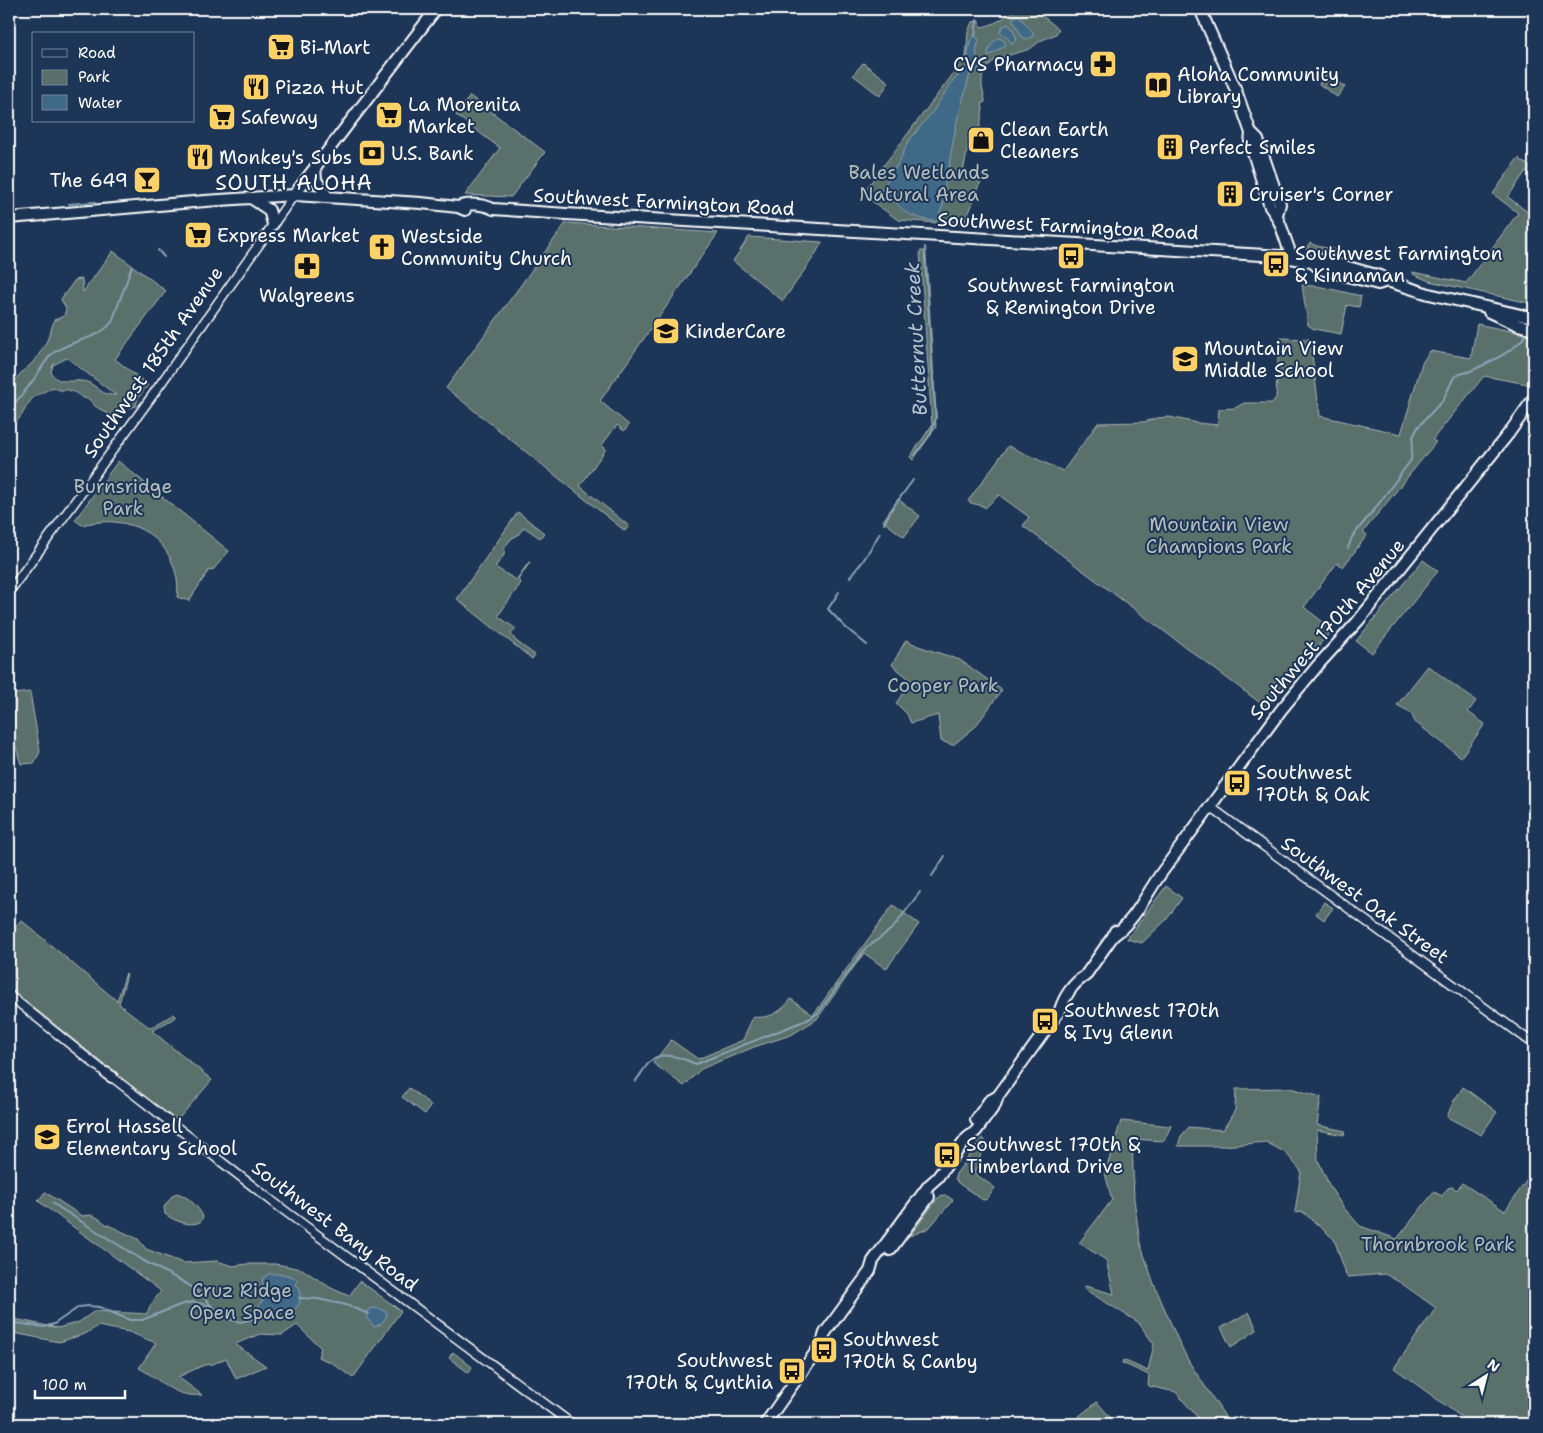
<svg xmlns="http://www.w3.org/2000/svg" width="1543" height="1433" viewBox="0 0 1543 1433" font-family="'Shantell Sans',sans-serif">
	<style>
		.green { fill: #5a6f6a; stroke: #acb7b4; fill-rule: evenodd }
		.water { fill: #406887; stroke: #8ca4b7 }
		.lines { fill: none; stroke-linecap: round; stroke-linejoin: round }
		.stream { stroke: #8ca4b7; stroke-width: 2 }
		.minor-casing { stroke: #fff; stroke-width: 11 }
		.major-casing { stroke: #fff; stroke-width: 14 }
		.minor { stroke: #1d3557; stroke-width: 8 }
		.major { stroke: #1d3557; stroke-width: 10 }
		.labels { text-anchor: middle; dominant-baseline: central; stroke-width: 4; stroke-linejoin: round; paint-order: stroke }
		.poi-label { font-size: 19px; fill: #fff; stroke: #1d3557; text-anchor: start }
		.park-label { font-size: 19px; fill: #b5bebc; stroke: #1d3557 }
		.street-label { font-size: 19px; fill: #fff; stroke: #1d3557 }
		.water-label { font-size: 20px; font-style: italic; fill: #b3c3cf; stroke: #1d3557 }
		.quarter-label { font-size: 21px; letter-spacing: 1px; fill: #fff; stroke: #1d3557 }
	</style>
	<rect width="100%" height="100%" fill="#1d3557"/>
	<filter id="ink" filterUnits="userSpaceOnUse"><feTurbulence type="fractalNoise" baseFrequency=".02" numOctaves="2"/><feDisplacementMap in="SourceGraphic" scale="10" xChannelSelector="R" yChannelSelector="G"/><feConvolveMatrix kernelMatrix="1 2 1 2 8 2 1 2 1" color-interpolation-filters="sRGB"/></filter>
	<g filter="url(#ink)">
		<!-- green -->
		<path class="green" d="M1018 9H1033L1059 29 1056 34 1040 41 1030 49 996 59 988 66 982 78V87L985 100V102L982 103 983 109 979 131 977 133 971 132 962 177 981 182 972 198 974 200 964 225 898 220 862 194 966 57 968 32 972 22 979 21V24L982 27C997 24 1006 16 1018 9Z
			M863 63 889 82 880 96 853 75Z
			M1326 74 1345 87 1337 97 1319 84Z
			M470 96 545 152 511 197 465 195 500 148 456 115Z
			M1518 158 1534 170V177L1526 171 1508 197 1534 217V304L1429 281 1413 274V272L1466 283 1518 213 1493 194Z
			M566 223 718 233 600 401 629 425 624 431 617 425 602 445 606 449 580 486 629 526 625 531 446 388Z
			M749 237 822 242 815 255 783 301 733 261Z
			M1310 243C1323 250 1328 245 1340 253L1337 256 1306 250Z
			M113 251 166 291 115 359 148 385 138 398 136 406 130 408 125 405 122 406 114 418 95 406 89 399C81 399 78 393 71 391 64 388 63 393 53 387 47 391 39 393 34 397 24 406 23 421 9 425V383L15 382C19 372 27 369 33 362 44 349 50 336 54 320L64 316 66 309 61 299 75 280 82 279 83 292ZM67 358 116 395C101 396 98 386 87 382 74 378 58 387 51 372L53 365Z
			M920 251H924L936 427 913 460 910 457 932 425Z
			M1302 285 1322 287 1361 296 1359 307 1347 305 1341 334 1314 329 1308 325Z
			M1477 324 1534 336V375L1527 384 1484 376 1432 440 1436 442 1363 532 1367 535 1343 567 1337 563 1304 607 1333 630 1320 644 1319 650 1309 661 1307 660 1267 708 1023 526 1029 517 999 495 985 508C980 503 974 506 968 501L1008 446 1063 471 1098 423 1144 422 1157 418 1169 417 1198 423 1218 425 1219 409 1235 408 1244 403H1272L1276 398 1279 338 1310 339 1320 416 1401 434 1422 363 1430 351 1471 358Z
			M118 461 229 551 212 571 209 570 189 601 177 597C179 586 177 577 174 567 160 527 119 515 82 525L75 520Z
			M898 499 920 516 904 537 883 521Z
			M518 512 544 533 540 538 524 527 518 535 511 539 505 547 504 555 495 567 516 580 529 562H530L518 580 521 583 498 616 516 629 511 634 516 641 535 655 532 659 457 599Z
			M1423 560 1438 571 1372 653 1356 641Z
			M906 640 918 646 960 660 1002 690 975 727 953 745 941 741 938 715 911 723 907 714 896 703 912 681 892 665Z
			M1428 666 1476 701 1468 712 1485 724 1461 757 1415 722 1411 713 1397 705Z
			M9 689 15 694 30 692 40 752 34 763 21 764 9 724Z
			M1166 886 1182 898 1167 919 1142 943 1127 939Z
			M1324 902 1333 908 1324 920 1316 914Z
			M893 905 919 924 886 969 864 953 817 1019 791 1035 754 1047 701 1069 684 1086 653 1063 671 1040 698 1059 743 1040 753 1017C770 1019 781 1012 791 999L813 1015Z
			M21 920 117 1001 126 973 127 974 119 1004 150 1028 174 1014 176 1017 152 1031 212 1080 180 1117 174 1119 170 1117 9 988V934Z
			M1463 1087 1497 1112 1481 1135 1447 1117 1453 1102Z
			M409 1088 431 1105 425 1114 402 1097Z
			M1290 1088 1321 1097 1317 1125 1345 1131 1344 1135 1317 1130 1318 1160 1330 1187 1343 1207 1360 1226 1397 1239 1434 1192 1442 1196 1448 1188 1452 1187 1457 1190 1462 1183 1505 1211 1534 1170V1424H1471L1394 1368 1436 1308 1401 1283 1385 1274 1347 1277 1334 1239 1303 1212 1295 1213 1301 1171 1286 1153 1266 1142 1223 1146H1178L1181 1136 1189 1127 1223 1130 1235 1110 1236 1089Z
			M1121 1121 1171 1126 1164 1141 1132 1139 1134 1199 1140 1243 1154 1284 1178 1340 1189 1362 1230 1424H1179L1198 1418 1176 1392 1148 1386 1149 1375 1122 1363 1123 1360 1148 1371 1154 1344 1138 1322 1084 1289 1085 1286 1114 1294 1106 1260 1079 1243 1112 1200 1105 1173Z
			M982 1138 986 1142 974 1173 995 1188 987 1199 983 1200 958 1183 955 1178 956 1174Z
			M45 1192 82 1216 90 1215 98 1218 106 1224 138 1239 146 1249 183 1263 217 1261 233 1266 247 1264H275L302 1269 331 1288 349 1296 360 1281 401 1311 353 1378 332 1363 318 1357 321 1348 297 1325 282 1335 260 1334 235 1344 266 1366 236 1379 226 1358 213 1364 204 1365 178 1377 202 1395C173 1398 162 1380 139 1368L156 1343 129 1332 98 1326 85 1334 59 1342 9 1332V1318L58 1328 79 1322 95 1311 147 1314 150 1306 161 1291 38 1201Z
			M176 1193C187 1195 199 1207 203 1217L200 1222C190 1227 174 1221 165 1214L164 1207 172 1196Z
			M942 1195 947 1196 953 1200 929 1228 910 1236 938 1198Z
			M1249 1312 1257 1330 1231 1347 1221 1328Z
			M453 1352 472 1367 469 1373 449 1358Z
			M1097 1402 1116 1424H1069Z"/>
		<!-- water -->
		<path class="water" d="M1018 15 1033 32V36L1027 39 1022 37 1012 19Z
			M1008 24 1012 28 1017 39 1012 44 1006 36 1000 32 1002 27Z
			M975 36 979 40 976 50 979 69 970 74 957 121 950 159 949 171 945 181V199L938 219 936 221C923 220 902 215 897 202L887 200 881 191 899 162 908 142 933 111 953 81 966 68 970 41Z
			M999 38 1003 40 1006 45 988 56C987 50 993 40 999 38Z
			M269 1274C279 1274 291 1273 297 1281L295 1284 296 1286 299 1287C300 1293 301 1299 299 1304 293 1315 268 1322 257 1317L256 1313 265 1294 262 1279Z
			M372 1308 381 1309 387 1313C386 1320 381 1325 374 1327L366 1317 368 1310Z"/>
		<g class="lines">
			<!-- stream -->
			<path class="stream" d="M975 36 977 20
				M69 204 95 202
				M158 250 164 257
				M9 409C19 399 28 388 36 376 41 369 45 361 52 354 70 339 97 341 112 322L132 266
				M915 455 930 435 936 418 925 247
				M884 524 891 510 913 480
				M1348 548 1352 537 1377 506 1411 460 1413 437 1418 427 1443 400 1454 377C1460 373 1467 373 1473 370 1490 362 1515 351 1526 335
				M850 577 863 561 880 533
				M839 592 828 609 845 627 867 645
				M932 876 945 856
				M635 1082C640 1076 646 1064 653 1059 664 1051 685 1059 696 1064L809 1019 818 1013 865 949 893 928 920 892
				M52 1203 144 1261 187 1284 202 1295 222 1318 241 1322 259 1317
				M299 1298 318 1299 346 1305 369 1314
				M9 1322 44 1327 54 1324 79 1307 88 1306 99 1307 130 1320H142L180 1305 193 1302 211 1306"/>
			<!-- minor casing -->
			<g class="minor-casing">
				<path id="minor" d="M9 592 152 396 294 195
					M1209 806 1534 1044
					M9 995 106 1073
					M112 1077 281 1208 572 1424"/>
			</g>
			<!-- major casing -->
			<g class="major-casing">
				<path id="major" d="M1200 9 1235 88 1251 133 1250 143 1270 207C1283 222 1284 241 1293 258
					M1251 133 1258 140 1280 204 1277 215
					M315 167 316 180 327 196
					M294 195 436 9
					M251 198 269 210 273 224
					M458 207C467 203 484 204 493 209L566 214 1280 256 1312 262 1323 260 1380 276 1387 281 1429 294 1534 318
					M9 218 205 201 294 195 421 203 458 207 465 210
					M1312 262 1320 269 1378 284 1387 281
					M1489 312 1518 325 1534 329
					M1113 936C1136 920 1146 894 1162 872L1281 710 1318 665 1358 621 1509 433 1534 398
					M106 1073 112 1077
					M976 1120 989 1101 998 1096
					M890 1250 929 1197
					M765 1424 822 1343 825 1333 870 1271 873 1261 929 1185 937 1178 967 1138 976 1131 995 1105 998 1096 1060 1010C1064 997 1073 983 1085 976L1113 936 1115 931"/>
			</g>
			<!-- minor -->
			<use href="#minor" class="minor"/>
			<!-- major -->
			<use href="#major" class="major"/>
		</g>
	</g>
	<!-- icons -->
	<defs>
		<g id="supermarket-square" transform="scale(1.4375)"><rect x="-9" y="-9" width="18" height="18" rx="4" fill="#ffd166" stroke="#1d3557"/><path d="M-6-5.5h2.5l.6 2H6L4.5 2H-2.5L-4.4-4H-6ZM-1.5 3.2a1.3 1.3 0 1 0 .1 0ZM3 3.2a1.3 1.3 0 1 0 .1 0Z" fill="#111"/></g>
		<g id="pharmacy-square" transform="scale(1.4375)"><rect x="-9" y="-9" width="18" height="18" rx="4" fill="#ffd166" stroke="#1d3557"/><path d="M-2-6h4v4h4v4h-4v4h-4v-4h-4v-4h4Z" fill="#111"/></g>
		<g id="library-square" transform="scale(1.4375)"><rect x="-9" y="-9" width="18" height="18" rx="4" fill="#ffd166" stroke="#1d3557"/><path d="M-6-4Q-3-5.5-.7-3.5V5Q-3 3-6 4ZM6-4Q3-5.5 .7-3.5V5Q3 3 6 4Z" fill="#111"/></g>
		<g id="restaurant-square" transform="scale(1.4375)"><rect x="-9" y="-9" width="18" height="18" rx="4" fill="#ffd166" stroke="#1d3557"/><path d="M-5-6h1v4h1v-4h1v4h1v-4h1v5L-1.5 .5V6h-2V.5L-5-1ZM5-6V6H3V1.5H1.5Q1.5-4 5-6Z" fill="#111"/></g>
		<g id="shop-square" transform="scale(1.4375)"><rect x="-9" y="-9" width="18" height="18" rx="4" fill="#ffd166" stroke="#1d3557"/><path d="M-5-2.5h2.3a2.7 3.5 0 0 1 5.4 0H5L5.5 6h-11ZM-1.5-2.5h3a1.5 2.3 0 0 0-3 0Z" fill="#111"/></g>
		<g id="building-square" transform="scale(1.4375)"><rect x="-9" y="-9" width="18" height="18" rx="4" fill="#ffd166" stroke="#1d3557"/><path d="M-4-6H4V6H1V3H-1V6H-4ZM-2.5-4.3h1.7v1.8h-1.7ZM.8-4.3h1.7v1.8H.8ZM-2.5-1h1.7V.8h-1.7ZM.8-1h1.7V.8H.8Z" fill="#111"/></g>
		<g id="bank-square" transform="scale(1.4375)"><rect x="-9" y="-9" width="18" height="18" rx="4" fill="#ffd166" stroke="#1d3557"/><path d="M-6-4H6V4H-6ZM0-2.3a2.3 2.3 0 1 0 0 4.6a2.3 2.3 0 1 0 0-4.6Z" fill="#111"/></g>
		<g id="bar-square" transform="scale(1.4375)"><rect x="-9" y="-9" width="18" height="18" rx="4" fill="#ffd166" stroke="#1d3557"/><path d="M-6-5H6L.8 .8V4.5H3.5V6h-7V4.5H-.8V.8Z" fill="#111"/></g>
		<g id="church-square" transform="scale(1.4375)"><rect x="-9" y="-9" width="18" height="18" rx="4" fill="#ffd166" stroke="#1d3557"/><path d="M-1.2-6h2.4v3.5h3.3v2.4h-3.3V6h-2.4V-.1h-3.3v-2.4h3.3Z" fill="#111"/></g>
		<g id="bus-square" transform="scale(1.4375)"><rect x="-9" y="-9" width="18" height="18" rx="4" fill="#ffd166" stroke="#1d3557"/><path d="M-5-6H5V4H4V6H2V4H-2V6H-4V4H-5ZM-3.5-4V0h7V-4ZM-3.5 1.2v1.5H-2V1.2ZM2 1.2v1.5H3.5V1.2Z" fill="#111"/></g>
		<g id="school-square" transform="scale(1.4375)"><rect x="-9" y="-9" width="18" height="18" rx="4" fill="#ffd166" stroke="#1d3557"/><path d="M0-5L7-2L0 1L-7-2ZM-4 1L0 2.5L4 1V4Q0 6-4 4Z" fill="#111"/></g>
	</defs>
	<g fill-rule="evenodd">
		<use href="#supermarket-square" x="281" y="47"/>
		<use href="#pharmacy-square" x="1103" y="64"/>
		<use href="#library-square" x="1158" y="85"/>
		<use href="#restaurant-square" x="256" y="87"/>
		<use href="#supermarket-square" x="389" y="115"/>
		<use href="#supermarket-square" x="222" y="117"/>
		<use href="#shop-square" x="981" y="140"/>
		<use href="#building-square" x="1170" y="147"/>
		<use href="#bank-square" x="372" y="153"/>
		<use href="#restaurant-square" x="200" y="157"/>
		<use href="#bar-square" x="147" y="180"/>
		<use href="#building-square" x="1230" y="194"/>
		<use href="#supermarket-square" x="198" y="235"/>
		<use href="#church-square" x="382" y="247"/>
		<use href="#bus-square" x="1071" y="256"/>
		<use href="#bus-square" x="1276" y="264"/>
		<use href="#pharmacy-square" x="307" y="266"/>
		<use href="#school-square" x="666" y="331"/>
		<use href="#school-square" x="1185" y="359"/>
		<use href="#bus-square" x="1237" y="783"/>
		<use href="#bus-square" x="1045" y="1021"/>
		<use href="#school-square" x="47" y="1137"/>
		<use href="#bus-square" x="947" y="1155"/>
		<use href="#bus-square" x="824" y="1350"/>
		<use href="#bus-square" x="792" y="1371"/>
	</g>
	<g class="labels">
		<!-- poi labels -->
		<g class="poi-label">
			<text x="300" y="47">Bi-Mart</text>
			<text x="1084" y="64" text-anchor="end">CVS Pharmacy</text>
			<text x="1177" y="74">Aloha Community<tspan x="1177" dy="22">Library</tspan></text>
			<text x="275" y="87">Pizza Hut</text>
			<text x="408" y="104">La Morenita<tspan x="408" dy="22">Market</tspan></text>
			<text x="241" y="117">Safeway</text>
			<text x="1000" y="129">Clean Earth<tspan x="1000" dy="22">Cleaners</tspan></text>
			<text x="1189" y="147">Perfect Smiles</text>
			<text x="391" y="153">U.S. Bank</text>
			<text x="219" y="157">Monkey's Subs</text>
			<text x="128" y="180" text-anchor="end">The 649</text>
			<text x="1249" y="194">Cruiser's Corner</text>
			<text x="217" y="235">Express Market</text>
			<text x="401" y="236">Westside<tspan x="401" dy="22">Community Church</tspan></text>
			<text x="1295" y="253">Southwest Farmington<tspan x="1295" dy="22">&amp; Kinnaman</tspan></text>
			<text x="1071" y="285" text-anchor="middle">Southwest Farmington<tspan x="1071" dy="22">&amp; Remington Drive</tspan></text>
			<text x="307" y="295" text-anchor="middle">Walgreens</text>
			<text x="685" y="331">KinderCare</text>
			<text x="1204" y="348">Mountain View<tspan x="1204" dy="22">Middle School</tspan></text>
			<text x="1256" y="772">Southwest<tspan x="1256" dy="22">170th &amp; Oak</tspan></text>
			<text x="1064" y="1010">Southwest 170th<tspan x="1064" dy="22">&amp; Ivy Glenn</tspan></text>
			<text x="66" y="1126">Errol Hassell<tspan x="66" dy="22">Elementary School</tspan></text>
			<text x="966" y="1144">Southwest 170th &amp;<tspan x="966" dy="22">Timberland Drive</tspan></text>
			<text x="843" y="1339">Southwest<tspan x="843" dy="22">170th &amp; Canby</tspan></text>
			<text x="773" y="1360" text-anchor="end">Southwest<tspan x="773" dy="22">170th &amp; Cynthia</tspan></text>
		</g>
		<!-- park labels -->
		<g class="park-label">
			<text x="919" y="172">Bales Wetlands<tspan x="919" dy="22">Natural Area</tspan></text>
			<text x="123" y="486">Burnsridge<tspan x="123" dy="22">Park</tspan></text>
			<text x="1219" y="524">Mountain View<tspan x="1219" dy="22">Champions Park</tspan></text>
			<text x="943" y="685">Cooper Park</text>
			<text x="1438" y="1244">Thornbrook Park</text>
			<text x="242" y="1290">Cruz Ridge<tspan x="242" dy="22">Open Space</tspan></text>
		</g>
		<!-- street labels -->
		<g class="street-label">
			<text transform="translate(664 202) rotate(3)">Southwest Farmington Road</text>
			<text transform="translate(1068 226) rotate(3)">Southwest Farmington Road</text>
			<text transform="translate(153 362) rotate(-55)">Southwest 185th Avenue</text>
			<text transform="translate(1327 629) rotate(-50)">Southwest 170th Avenue</text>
			<text transform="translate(1365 900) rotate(36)">Southwest Oak Street</text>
			<text transform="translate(335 1226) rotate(37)">Southwest Bany Road</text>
		</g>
		<!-- water labels -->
		<g class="water-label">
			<text transform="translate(916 339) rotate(-93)">Butternut Creek</text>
		</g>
		<!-- quarter labels -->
		<g class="quarter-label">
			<text x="294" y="183">SOUTH ALOHA</text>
		</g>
	</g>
	<!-- margin -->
	<rect width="1543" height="1433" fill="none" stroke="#1d3557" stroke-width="30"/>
	<rect x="15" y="15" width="1513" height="1403" fill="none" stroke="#fff" stroke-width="2" filter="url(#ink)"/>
	<!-- legend -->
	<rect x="32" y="32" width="162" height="90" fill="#1d3557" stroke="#77869a"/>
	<rect x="42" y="49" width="25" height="8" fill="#1d3557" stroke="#77869a"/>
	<text x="78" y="58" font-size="15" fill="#ffffff">Road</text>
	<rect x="42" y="70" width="25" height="15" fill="#5a6f6a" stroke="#77869a"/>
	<text x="78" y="82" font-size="15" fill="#ffffff">Park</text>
	<rect x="42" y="95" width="25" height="15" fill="#406887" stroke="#77869a"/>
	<text x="78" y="108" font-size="15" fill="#ffffff">Water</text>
	<!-- north arrow -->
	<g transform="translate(1486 1376) rotate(36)" stroke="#1d3557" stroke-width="4" paint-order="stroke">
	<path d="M0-4L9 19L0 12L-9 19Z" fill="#ffffff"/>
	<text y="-8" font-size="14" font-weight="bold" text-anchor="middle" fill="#ffffff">N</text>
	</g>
	<!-- scale -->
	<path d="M35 1390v8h90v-8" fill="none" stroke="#ffffff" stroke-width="2.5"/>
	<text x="42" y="1390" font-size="15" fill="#ffffff" stroke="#1d3557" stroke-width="4" paint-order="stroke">100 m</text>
</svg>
